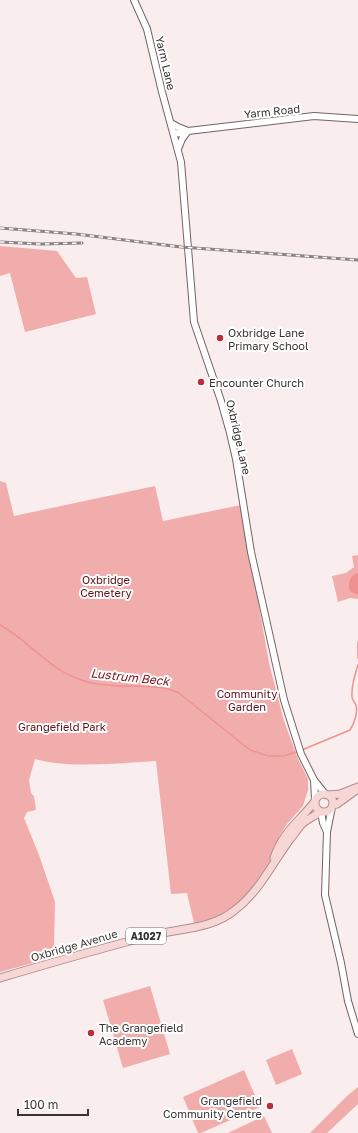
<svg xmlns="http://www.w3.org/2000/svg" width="358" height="1133" viewBox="0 0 358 1133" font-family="'Golos Text',sans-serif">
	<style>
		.green { fill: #f1adab }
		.water { fill: #ee9290 }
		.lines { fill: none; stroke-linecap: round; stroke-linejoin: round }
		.stream { stroke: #ee9290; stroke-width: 1.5 }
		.tertiary-casing { stroke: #6f6564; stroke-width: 8 }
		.primary-casing { stroke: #b08d8b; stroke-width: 9 }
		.tertiary { stroke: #fff; stroke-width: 6 }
		.primary { stroke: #f6d7d6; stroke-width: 7 }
		.rail-casing { stroke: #8b8383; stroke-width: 3 }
		.rail { stroke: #fff; stroke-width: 1.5; stroke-dasharray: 4.5; stroke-linecap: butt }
		.poi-dot { fill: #bc2c39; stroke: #fff; stroke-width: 1.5 }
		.labels { text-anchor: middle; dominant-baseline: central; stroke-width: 4; stroke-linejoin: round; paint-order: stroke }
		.shield { fill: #fff; stroke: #747170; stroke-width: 1 }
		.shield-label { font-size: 10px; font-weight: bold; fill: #383433 }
		.street-label { font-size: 11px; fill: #383433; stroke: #fff }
		.poi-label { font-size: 11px; fill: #383433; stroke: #fff; text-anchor: start }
		.park-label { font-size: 11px; fill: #600e17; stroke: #fff }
		.water-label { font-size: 12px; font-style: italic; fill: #821622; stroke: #fff }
	</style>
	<rect width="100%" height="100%" fill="#faeded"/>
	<!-- green -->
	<path class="green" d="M0 246 57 251 76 278 87 277 96 314 25 332 10 273 0 276Z
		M0 481 6 483 14 516 155 486 163 521 241 505 269 663 284 721 298 759 308 779V790L303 806 287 824 280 835 268 874 235 910 195 927 187 893 171 894 156 761C120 763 69 769 35 759L29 780 31 793 34 796 36 810 27 812 24 818 39 855 55 902 54 947 51 958 0 972Z
		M358 555V599L350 598 338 602 332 576 346 573 354 567 352 556Z
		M150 986 170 1054 123 1068 103 1000Z
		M292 1049 302 1074 276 1085 266 1060Z
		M244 1070 260 1107 201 1133H198L183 1097Z
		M358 1087V1104L327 1133H310L348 1095Z
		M264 1116 272 1133H228Z"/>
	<!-- water -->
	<path class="water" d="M358 573V595L350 591C347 583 350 575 358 573Z"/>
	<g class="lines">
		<!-- stream -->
		<path class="stream" d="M0 625C29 641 50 670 81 680 107 689 137 684 164 688 169 689 174 691 179 693L250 750 268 756H284L299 751
			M358 642V658
			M302 750 350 730C354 724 358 713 356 705 355 702 352 700 352 697 351 686 355 674 358 665"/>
		<!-- tertiary casing -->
		<g class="tertiary-casing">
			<path id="tertiary" d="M134 0 147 29 162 92 181 162 194 322 221 401 230 433 236 459 251 552 284 700 301 754 314 780 326 795
				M171 123 178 127 188 131
				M174 132C179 135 183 133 188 131L314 116 358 119
				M178 149 182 139 188 131
				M314 780 315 799
				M332 807 327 832 325 895 341 963 348 1001 358 1034
				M321 812 323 823 327 832"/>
		</g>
		<!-- primary casing -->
		<g class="primary-casing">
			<path id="primary" d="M315 803a9 9 0 1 1 18 0a9 9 0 1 1-18 0Z
				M328 795 340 794 358 787
				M333 805 337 804 355 791
				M274 858C283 831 299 822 315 801
				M0 978C50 963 99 949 149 936 178 928 211 930 235 910 260 891 273 862 291 838 295 834 298 828 302 824 307 819 315 816 320 812"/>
		</g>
		<!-- tertiary -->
		<use href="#tertiary" class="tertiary"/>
		<!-- primary -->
		<use href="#primary" class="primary"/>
		<!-- rail casing -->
		<g class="rail-casing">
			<path id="rail" d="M0 228 76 234 181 247 358 260
				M0 242 41 244 82 243"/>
		</g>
		<!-- rail -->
		<use href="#rail" class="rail"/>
	</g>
	<!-- markers -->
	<g class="poi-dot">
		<circle cx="220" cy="338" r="4"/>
		<circle cx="201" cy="382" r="4"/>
		<circle cx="91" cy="1033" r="4"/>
		<circle cx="270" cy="1106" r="4"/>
	</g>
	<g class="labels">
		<!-- shield labels -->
		<rect class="shield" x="126" y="928" width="40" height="16" rx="3"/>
		<g class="shield-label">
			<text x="146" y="936">A1027</text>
		</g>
		<!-- street labels -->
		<g class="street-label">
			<text transform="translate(166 63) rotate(77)">Yarm Lane</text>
			<text transform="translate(272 111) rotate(-6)">Yarm Road</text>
			<text transform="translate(239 437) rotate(77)">Oxbridge Lane</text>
			<text transform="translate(74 945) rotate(-16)">Oxbridge Avenue</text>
		</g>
		<!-- poi labels -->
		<g class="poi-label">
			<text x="228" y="332">Oxbridge Lane<tspan x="228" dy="13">Primary School</tspan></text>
			<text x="209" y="382">Encounter Church</text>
			<text x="99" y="1027">The Grangefield<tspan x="99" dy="13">Academy</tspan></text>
			<text x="262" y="1100" text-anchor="end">Grangefield<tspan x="262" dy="13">Community Centre</tspan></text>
		</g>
		<!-- park labels -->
		<g class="park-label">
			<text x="106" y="579">Oxbridge<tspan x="106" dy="13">Cemetery</tspan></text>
			<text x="247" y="693">Community<tspan x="247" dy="13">Garden</tspan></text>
			<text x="62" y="726">Grangefield Park</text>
		</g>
		<!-- water labels -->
		<g class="water-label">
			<text transform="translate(130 677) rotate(6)">Lustrum Beck</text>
		</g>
	</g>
	<!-- scale -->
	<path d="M18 1109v6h70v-6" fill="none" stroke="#383433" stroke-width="2"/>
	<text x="24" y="1109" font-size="12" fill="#383433" stroke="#ffffff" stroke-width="3" paint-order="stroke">100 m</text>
</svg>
